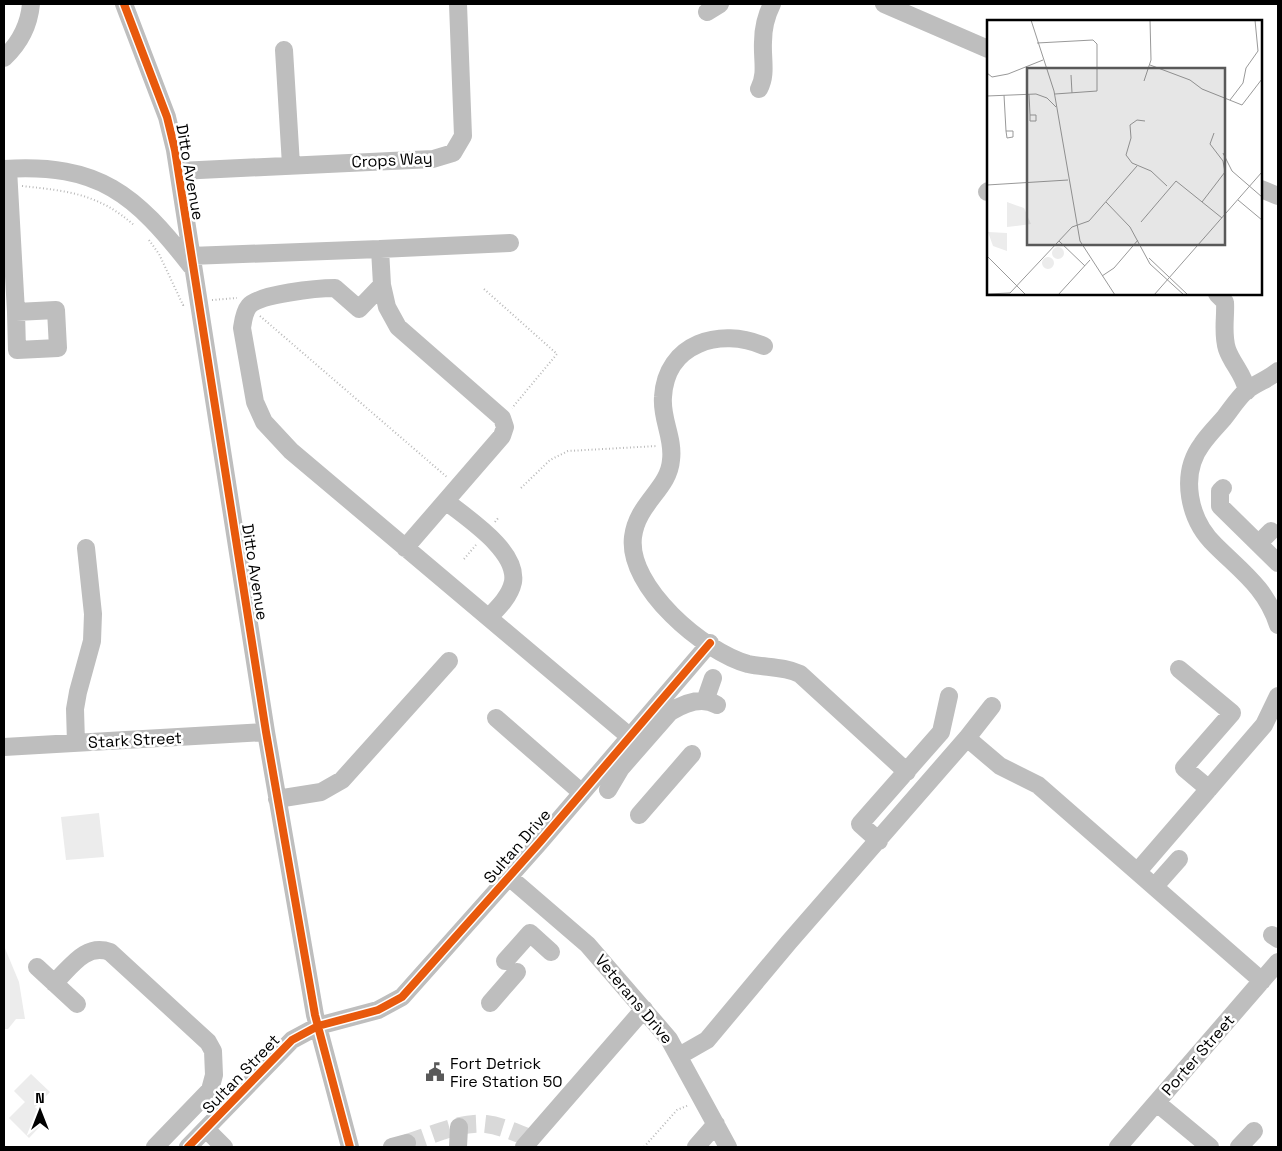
<svg xmlns="http://www.w3.org/2000/svg" width="1282" height="1151" viewBox="0 0 1282 1151" font-family="'Space Grotesk',sans-serif">
	<style>
		.green { fill: #ececec }
		.lines { fill: none; stroke-linecap: round; stroke-linejoin: round }
		.minor-tunnel { stroke: #d9d9d9; stroke-width: 18; stroke-dasharray: 18 9; stroke-linecap: butt }
		.path { stroke: #b9b9b9; stroke-width: 2; stroke-dasharray: 1 2.5; stroke-linecap: butt }
		.minor { stroke: #bebebe; stroke-width: 18 }
		.cycleway-casing { stroke: #fff; stroke-width: 11 }
		.cycleway { stroke: #e8590c; stroke-width: 8 }
		.labels { text-anchor: middle; dominant-baseline: central; stroke-width: 5; stroke-linejoin: round; paint-order: stroke }
		.street-label { font-size: 16px; fill: #000; stroke: #fff }
		.poi-label { font-size: 16px; fill: #000; stroke: #fff; text-anchor: start }
		.inset-road { fill: none; stroke: #999; stroke-width: 1 }
		.view { fill: #595959; fill-opacity: 0.15; stroke: #595959; stroke-width: 2.5 }
		.inset-edge { fill: none; stroke: #000; stroke-width: 2.5 }
	</style>
	<rect width="100%" height="100%" fill="#fff"/>
	<!-- green -->
	<path class="green" d="M99 813 104 857 66 860 61 817Z
		M4 946 19 982 25 1019H16L8 1029H4Z
		M31 1074 50 1092 35 1107 47 1119 29 1138 9 1118 25 1102 14 1091Z"/>
	<g class="lines">
		<!-- minor-tunnel -->
		<path class="minor-tunnel" d="M407 1143C431 1136 461 1121 486 1124 502 1126 516 1133 530 1138"/>
		<!-- path -->
		<path class="path" d="M22 186C69 191 99 194 135 226
			M149 240 159 254 183 305 185 304
			M484 289 557 354 512 408
			M212 300 237 298
			M260 316 448 478
			M521 488 550 460 568 451 657 446
			M495 522 499 517
			M464 559 476 545
			M644 1147 677 1110 689 1105"/>
		<!-- minor -->
		<path class="minor" d="M124 4 167 117 175 150 266 732 315 1015 350 1147
			M884 4 988 49
			M707 12 720 4
			M284 50 291 165
			M4 58C19 44 29 25 31 4
			M759 89C767 74 762 59 763 42 763 29 766 16 772 4
			M4 169C99 163 135 194 191 266
			M8 169 16 312
			M179 171 433 159 453 153 463 136 458 4
			M1261 189 1278 196
			M987 192 988 191
			M380 249 510 243
			M190 256 380 249 382 285 359 309 335 288C318 288 259 294 249 306 244 312 243 321 242 328L255 402 264 422 291 451 629 736
			M382 285 387 307 398 327 502 418 505 427 502 436 405 548
			M1217 294 1225 302C1226 317 1222 333 1227 349 1232 364 1244 374 1247 391
			M56 310 58 348 17 350 16 312Z
			M764 346C720 327 666 343 663 397 661 419 674 438 671 460 669 489 637 503 633 537 627 587 704 652 748 664 766 668 783 666 800 674L907 772
			M1278 371C1269 379 1256 383 1246 391 1238 398 1231 409 1224 418 1217 426 1208 435 1202 444 1179 475 1189 520 1215 545 1242 572 1266 588 1278 625
			M1223 488 1220 491V506L1278 563
			M447 502C468 519 518 551 513 582 510 596 499 607 489 617
			M1259 543 1271 531
			M1179 669 1232 713 1184 768 1209 789
			M705 701 713 678
			M496 718 582 793
			M967 738 992 706
			M76 743 75 709 78 692 92 641 93 614 86 548
			M4 747 266 732
			M608 790 621 768 670 712C683 704 702 696 717 705
			M277 799 321 792 342 780 449 661
			M639 815 692 754
			M879 841 860 824 941 732 949 696
			M1138 871 1264 725 1278 696
			M509 877 588 945 669 1039 728 1147
			M1155 886 1179 859
			M1272 935 1278 939
			M505 961 530 933 551 952
			M37 967 77 1004
			M54 983C71 967 85 943 110 952L208 1042 213 1051 214 1075 210 1090 155 1147
			M490 1003 517 972
			M679 1056 707 1040 789 942 967 738 1000 766 1038 785 1262 981
			M1157 1103 1210 1147
			M206 1129 224 1147
			M188 1147 292 1040 318 1026 378 1010 402 997 540 842 710 643
			M392 1147 407 1143
			M458 1147 459 1127
			M524 1147 644 1009
			M696 1147 716 1124
			M1118 1147 1278 962
			M1239 1147 1254 1131"/>
		<!-- cycleway casing -->
		<g class="cycleway-casing">
			<path id="cycleway" d="M124 4 167 117 175 150 266 732 315 1015 350 1147
				M188 1147 292 1040 318 1026 378 1010 402 997 540 842 710 643"/>
		</g>
		<!-- cycleway -->
		<use href="#cycleway" class="cycleway"/>
	</g>
	<!-- icons -->
	<defs>
		<g id="civic-bare" transform="scale(1.5)"><path d="M-.6-6.5H3V-4.5H.6V-3L4-1V1h2V6H-6V1h2V-1L-.6-3ZM-1.2 2.5V6h2.4V2.5Z" fill="#595959" stroke="#fff" stroke-width="2.5" paint-order="stroke"/></g>
	</defs>
	<g fill-rule="evenodd">
		<use href="#civic-bare" x="435" y="1072"/>
	</g>
	<g class="labels">
		<!-- street labels -->
		<g class="street-label">
			<text transform="translate(392 160) rotate(-3)">Crops Way</text>
			<text transform="translate(190 172) rotate(80)">Ditto Avenue</text>
			<text transform="translate(255 572) rotate(81)">Ditto Avenue</text>
			<text transform="translate(135 740) rotate(-3)">Stark Street</text>
			<text transform="translate(517 846) rotate(-49)">Sultan Drive</text>
			<text transform="translate(634 999) rotate(50)">Veterans Drive</text>
			<text transform="translate(1198 1055) rotate(-49)">Porter Street</text>
			<text transform="translate(241 1074) rotate(-46)">Sultan Street</text>
		</g>
		<!-- poi labels -->
		<g class="poi-label">
			<text x="450" y="1063">Fort Detrick<tspan x="450" dy="18">Fire Station 50</tspan></text>
		</g>
	</g>
	<!-- overview -->
	<g transform="translate(987 20)">
		<rect width="275" height="275" fill="#fff"/>
		<path d="M20 182 37 188 44 204 20 207ZM1 212 20 213V231L6 226ZM65 233a6 6 0 1 1 12 0a6 6 0 1 1-12 0ZM55 243a6 6 0 1 1 12 0a6 6 0 1 1-12 0Z" fill="#ececec"/>
		<path class="inset-road" d="M44 0 67 71 93 221 128 275M50 23 106 20 110 24V71L68 74M163 45 203 60 215 69 255 85 275 59M0 53 5 57 21 54 56 40M84 55 85 73M157 61 164 40 163 0M42 74 43 95M17 75 19 111M0 76 49 74 60 78 69 87M243 80 256 63 259 48 271 31 268 0M43 95H49V101H43ZM158 101 150 100 143 105 144 118 139 135 145 143 164 151 180 166M19 111H26V117L20 118ZM236 133 245 151 275 177M0 165 81 160M251 180 275 200M119 182 143 207 163 244 197 275M215 182 238 152 236 141 223 124 227 113M154 202 189 161 235 198M72 221 98 246M0 236 39 275M162 238 201 275M115 256 127 248 151 220M0 274 23 273 85 207 102 201 150 146M71 275 103 240M167 275 275 152"/>
		<path class="view" d="M40 48H238V225H40Z"/>
		<rect width="275" height="275" class="inset-edge"/>
	</g>
	<!-- border -->
	<rect width="1282" height="1151" fill="none" stroke="#000000" stroke-width="10"/>
	<!-- north arrow -->
	<g transform="translate(40 1111)" stroke="#ffffff" stroke-width="4" paint-order="stroke">
	<path d="M0-4L9 19L0 12L-9 19Z" fill="#000000"/>
	<text y="-8" font-size="14" font-weight="bold" text-anchor="middle" fill="#000000">N</text>
	</g>
</svg>
